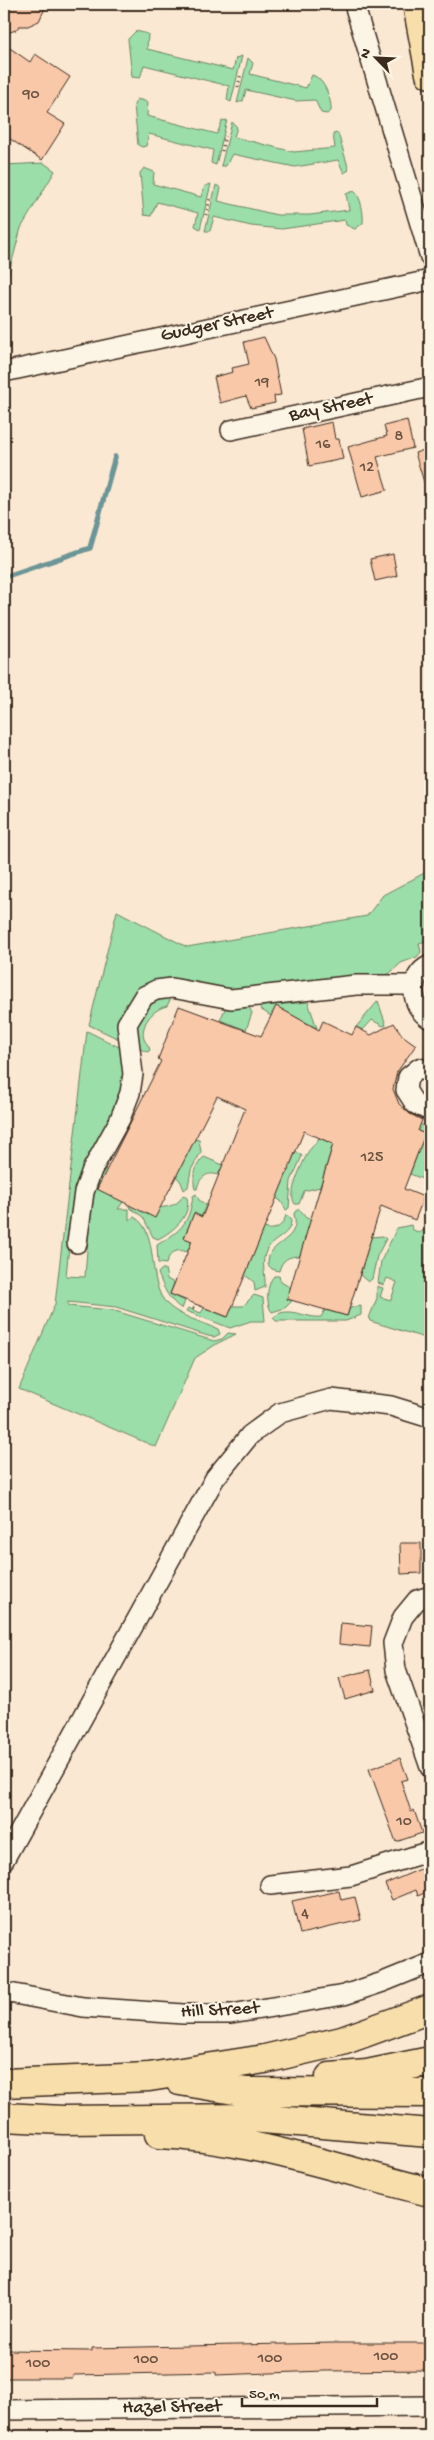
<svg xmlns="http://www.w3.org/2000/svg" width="434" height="2440" viewBox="0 0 434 2440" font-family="'Gochi Hand',sans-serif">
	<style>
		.green { fill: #9bdea9; stroke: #6b8464 }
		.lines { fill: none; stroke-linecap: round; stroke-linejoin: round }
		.stream { stroke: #6c9597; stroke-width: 5.5 }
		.building { fill: #f9c8a9; stroke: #3b2a1e }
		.minor-casing { stroke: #3b2a1e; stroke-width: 22 }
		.highway-casing { stroke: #3b2a1e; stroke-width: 31 }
		.path { stroke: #3b2a1e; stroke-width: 3; stroke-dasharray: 1 4; stroke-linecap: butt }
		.minor { stroke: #fcf5e5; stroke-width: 19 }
		.highway { stroke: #f8deab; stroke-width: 28 }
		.labels { text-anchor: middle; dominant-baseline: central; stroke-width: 4; stroke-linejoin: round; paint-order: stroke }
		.number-label { font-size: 16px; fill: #6a5241 }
		.street-label { font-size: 19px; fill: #3b2a1e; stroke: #fcf5e5 }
	</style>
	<rect width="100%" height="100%" fill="#fbe8d3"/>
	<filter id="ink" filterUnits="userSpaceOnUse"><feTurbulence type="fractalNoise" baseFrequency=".02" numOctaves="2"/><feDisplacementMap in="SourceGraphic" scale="10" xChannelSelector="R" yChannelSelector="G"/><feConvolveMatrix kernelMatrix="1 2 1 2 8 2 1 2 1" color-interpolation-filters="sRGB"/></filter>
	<g filter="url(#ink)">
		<!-- green -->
		<path class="green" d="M136 31 148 34 147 49 233 70 236 58 242 56 231 102 227 100 229 86 144 65 140 78 132 77 128 39Z
			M248 58 253 63 250 74 306 88 312 75C324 78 332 100 331 111L327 114 321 113 315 100 296 101 246 90 243 101 237 103Z
			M137 99 148 102 147 116 217 134 222 121 227 120 216 165 211 163 213 150 149 134 146 146 142 147 138 145 134 105Z
			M232 122 237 127 234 137 294 152 335 148 333 134 338 133 349 170 344 173 338 160 295 167 232 154 226 166H221Z
			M44 163 55 171 21 228 4 291V165Z
			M144 168 154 172 153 184 201 197 205 186 211 184 200 229 195 226 198 213 157 202 151 216 144 215 140 173Z
			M216 185 221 188 218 201 277 215H310L349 210 346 194 354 191C361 196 364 214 363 223L355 229 346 225 345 220 282 229 251 226 214 217 210 231H205Z
			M430 870V940L419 943 421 952 417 957 401 963 389 974 375 977 235 994 160 984 121 1040 89 1025 117 911 187 947 367 916 383 895Z
			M171 998 167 1006C153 1009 140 1024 144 1039 146 1044 149 1045 150 1050L148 1052C122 1047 138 998 171 998Z
			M378 1001 386 1025 383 1026 372 1020 363 1030 356 1027Z
			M308 1002 317 1028 276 1007 271 1016 260 1009 262 1006Z
			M249 1007 252 1013 246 1030 220 1020 225 1009Z
			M87 1031 123 1049 126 1086 73 1206 66 1276 85 1277 90 1209 92 1208 95 1186 105 1168 123 1202 118 1209H129V1220L134 1217C161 1232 145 1283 168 1305 181 1317 202 1322 218 1329L220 1334 214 1337 208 1336 116 1307 68 1302V1306L112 1310 214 1341 222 1339 228 1333 236 1334 218 1343 195 1358 156 1447 19 1389 55 1304Z
			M406 1119 430 1128V1182L410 1174 421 1144 424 1145 426 1134 417 1131Z
			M319 1138 333 1144 320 1187 304 1191 299 1204H295C287 1194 302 1165 307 1154 309 1149 316 1144 319 1138Z
			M195 1139 199 1140 201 1152 191 1170 188 1187 184 1190 181 1182 176 1176Z
			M296 1151 302 1156 291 1181 289 1208 286 1210 281 1201 276 1198Z
			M204 1157 223 1165 218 1175C207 1171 199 1178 197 1189H195C192 1179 195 1164 204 1157Z
			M196 1194 199 1200 206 1205 201 1217 194 1214 184 1237 192 1241 187 1252C176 1248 169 1253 166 1264L158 1263 157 1245C180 1231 189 1225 193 1196Z
			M183 1195 187 1198C192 1216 172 1232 158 1239L153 1237 143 1217 129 1207V1205C145 1206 175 1214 183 1195Z
			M299 1209 306 1218 311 1219 300 1256C289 1256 282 1259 279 1271L272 1269 268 1265C266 1244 292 1243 295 1225 296 1221 294 1217 294 1213Z
			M286 1215 291 1219C292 1235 274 1238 267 1249 260 1262 266 1274 265 1287L255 1291 254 1282 245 1275 264 1228C275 1232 283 1226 286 1215Z
			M411 1225 412 1229 419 1233 424 1230 430 1233V1338L428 1339 370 1321 369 1318 377 1298V1286L383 1288 380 1297 391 1300 397 1282 387 1278 384 1285 378 1283 381 1261 397 1228Z
			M383 1236 386 1239 377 1256 372 1279 368 1282 360 1275 371 1237Z
			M162 1269H165L167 1279 174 1283 170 1294 185 1301 182 1309C169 1301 163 1287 158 1273Z
			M274 1276H279L281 1282 291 1288 287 1299 292 1301 285 1308 272 1312C265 1304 267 1283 274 1276Z
			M254 1295 263 1298 265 1321H251L230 1328 186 1311 188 1308 201 1313 204 1308 227 1317 232 1306H243Z
			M361 1306V1315L346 1321H276L273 1318C286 1304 306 1319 321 1317L325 1310 347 1316 350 1308Z"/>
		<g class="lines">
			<!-- stream -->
			<path class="stream" d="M4 577 90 548 115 457"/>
		</g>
		<!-- building -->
		<path class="building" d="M4 4H47L39 21 28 26H19L16 30 4 34Z
			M4 44 30 62 35 54 70 77 47 113 65 124 42 160 4 135Z
			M264 337 274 359 281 395 274 396 275 403 251 408 246 396 220 403 214 377 233 372 232 368 249 364 244 342Z
			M407 420 413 448 377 457 387 490 362 497 348 447 387 436 384 426Z
			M332 422 335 439H339L343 459 309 466 302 429Z
			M430 448V492H427L415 453Z
			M393 554 397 576 375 581 370 559Z
			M179 1006 261 1036 276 1006 319 1030 323 1021 352 1035 356 1027 371 1035 394 1023 402 1035 416 1045 397 1072 393 1089 399 1104 410 1114 422 1120 418 1131 425 1134 404 1189 424 1197 415 1220 381 1206 347 1316 287 1299 333 1144 304 1131 228 1317 170 1294 192 1241 184 1238 194 1213 202 1217 245 1109 217 1096 155 1218 97 1189 161 1061 158 1059Z
			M400 1543H421V1573L401 1574Z
			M341 1623 372 1626 370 1647 339 1644Z
			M370 1670 375 1690 345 1699 339 1678Z
			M400 1758 408 1779 401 1781 411 1812 414 1810 422 1833 396 1842 369 1769Z
			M430 1865V1890L418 1896 416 1890 392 1900 385 1884Z
			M339 1891 341 1900 355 1897 361 1920 300 1934 292 1901Z
			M333 2343H430V2370L324 2371 216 2375V2372L73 2375V2378H4V2350L92 2351V2348Z"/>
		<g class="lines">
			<!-- minor casing -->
			<g class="minor-casing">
				<path id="minor" d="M354 4 430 257
					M4 372 430 280
					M231 430 430 387
					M430 965C407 976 410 1007 430 1019
					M430 1073 419 1068 408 1077 406 1090 415 1104 430 1111
					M77 1243 84 1192 92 1170 120 1119 130 1093 133 1074 127 1024 144 996 156 990 172 988 231 999 356 985H414
					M430 1596 417 1600 403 1617 393 1643 396 1670 430 1767
					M4 1860 215 1478 250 1435 280 1413 331 1399 391 1406 430 1418
					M270 1885 351 1876 430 1851
					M4 1992 83 2007 183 2014H231L344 1995 383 1982 430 1963
					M4 2410 430 2406"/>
			</g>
			<!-- highway casing -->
			<g class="highway-casing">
				<path id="highway" d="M417 4 430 74
					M330 2077 367 2074 430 2061
					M180 2081 246 2092 430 2093
					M4 2083 149 2077 265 2059 342 2041 430 2009
					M4 2117 63 2120 251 2118 430 2133
					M159 2134C251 2138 341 2170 430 2192"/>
			</g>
			<!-- path -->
			<path class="path" d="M238 87 241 73
				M222 151 225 136
				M206 215 210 199
				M193 1308 197 1310"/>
			<!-- minor -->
			<use href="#minor" class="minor"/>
			<!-- highway -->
			<use href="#highway" class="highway"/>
		</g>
	</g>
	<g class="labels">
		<!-- number labels -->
		<g class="number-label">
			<text x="31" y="95">90</text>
			<text x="262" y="383">19</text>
			<text x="399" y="437">8</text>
			<text x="323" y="445">16</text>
			<text x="367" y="468">12</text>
			<text x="372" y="1158">125</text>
			<text x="404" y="1822">10</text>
			<text x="305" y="1915">4</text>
			<text x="386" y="2357">100</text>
			<text x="270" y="2359">100</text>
			<text x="146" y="2360">100</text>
			<text x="38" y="2364">100</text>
		</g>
		<!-- street labels -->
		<g class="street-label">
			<text transform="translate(217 325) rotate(-12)">Gudger Street</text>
			<text transform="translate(331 408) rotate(-12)">Bay Street</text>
			<text transform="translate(220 2011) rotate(-3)">Hill Street</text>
			<text transform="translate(172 2408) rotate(-1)">Hazel Street</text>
		</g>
	</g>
	<!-- margin -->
	<rect width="434" height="2440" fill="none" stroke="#fcf5e5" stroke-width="20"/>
	<rect x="10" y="10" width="414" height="2420" fill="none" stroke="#3b2a1e" stroke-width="2" filter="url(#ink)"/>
	<!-- north arrow -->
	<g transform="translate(376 58) rotate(294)" stroke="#fcf5e5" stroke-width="4" paint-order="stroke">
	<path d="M0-4L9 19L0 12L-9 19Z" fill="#3b2a1e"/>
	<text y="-8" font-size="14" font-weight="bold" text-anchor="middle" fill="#3b2a1e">N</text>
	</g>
	<!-- scale -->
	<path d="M242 2398v8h135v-8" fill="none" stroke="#3b2a1e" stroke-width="2.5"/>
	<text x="249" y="2398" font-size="15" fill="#3b2a1e" stroke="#fcf5e5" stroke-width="4" paint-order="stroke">50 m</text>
</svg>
